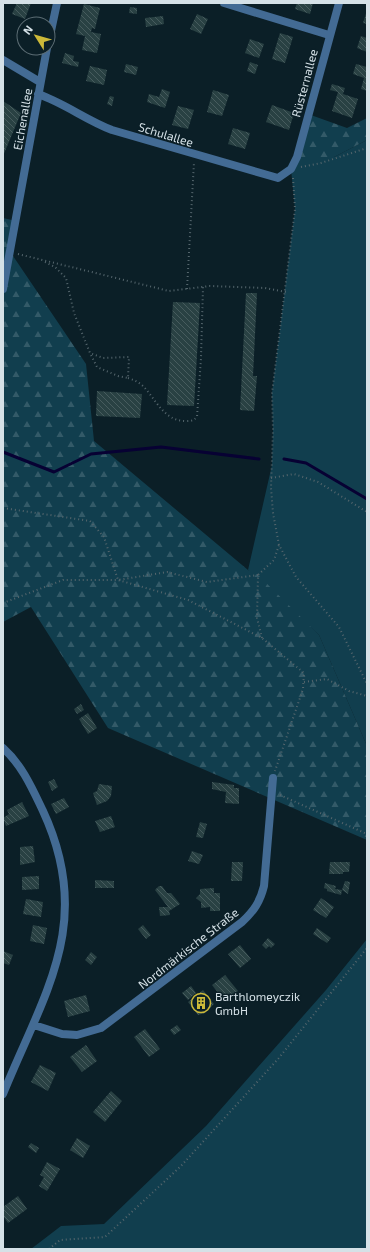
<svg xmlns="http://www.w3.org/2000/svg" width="370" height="1252" viewBox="0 0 370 1252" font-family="'Exo 2',sans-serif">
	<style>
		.green { fill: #113e4e }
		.forest { fill: url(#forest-firs) }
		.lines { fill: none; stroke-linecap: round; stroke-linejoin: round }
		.stream { stroke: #070133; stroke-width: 3 }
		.building { fill: url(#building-back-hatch) }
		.path { stroke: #55666d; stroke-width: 2; stroke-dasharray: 1 3; stroke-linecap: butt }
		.minor { stroke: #436b94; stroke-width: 8 }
		.labels { text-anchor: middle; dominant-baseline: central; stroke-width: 3; stroke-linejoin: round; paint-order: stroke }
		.street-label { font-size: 12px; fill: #d5e1e7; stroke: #0b1f27 }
		.poi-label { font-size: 12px; fill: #d5e1e7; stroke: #0b1f27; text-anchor: start }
	</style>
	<defs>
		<pattern id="forest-firs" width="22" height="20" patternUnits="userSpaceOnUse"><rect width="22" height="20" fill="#113e4e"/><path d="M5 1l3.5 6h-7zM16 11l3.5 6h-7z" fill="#335a68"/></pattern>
		<pattern id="building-back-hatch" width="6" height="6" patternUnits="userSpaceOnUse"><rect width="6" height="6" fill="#294143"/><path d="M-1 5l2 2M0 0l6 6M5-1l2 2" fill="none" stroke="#475c5e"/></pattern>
	</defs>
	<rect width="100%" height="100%" fill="#0b1f27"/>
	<!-- green -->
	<path class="green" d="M367 140V746L319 635 248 570 272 465 273 430 272 393 295 209 291 169 297 157H334Z
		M367 939V1249H31L61 1226 104 1224 206 1126 326 990Z"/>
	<!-- forest -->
	<path class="forest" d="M308 114 347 128 367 118V140L334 157H297Z
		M3 218 16 221 11 253 86 364 94 441 248 570 258 575 319 635 367 746V840L108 728 31 607 3 622Z"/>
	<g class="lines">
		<!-- stream -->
		<path class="stream" d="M3 452 54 472 91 454 161 447 259 459
			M284 459 306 463 367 499"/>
	</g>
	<!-- building -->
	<path class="building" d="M17 3H31L25 19 12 14Z
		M297 3H313L310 14 295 9Z
		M84 4 100 8 95 29 92 28 91 32 101 34 97 53 82 50 85 36 76 34Z
		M130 7 137 8V14L129 13Z
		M367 10V24L363 23Z
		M197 14 208 19 201 34 190 29Z
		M163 16 164 24 146 27 145 18Z
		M280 33 293 37 285 63 272 59Z
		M361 36 367 38V52L357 48Z
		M250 39 264 44 259 58 245 53Z
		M65 53 74 56 73 61 79 62 78 67 62 63Z
		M250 62 258 65 255 74 247 71Z
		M126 64 138 67 136 75 124 72Z
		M356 64 367 67V91L361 89 364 78 353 74Z
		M90 66 107 70 104 85 86 81Z
		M332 84 345 88 343 94 358 99 352 118 332 111 338 92 330 90Z
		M162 89 170 92 165 108 147 102 149 94 159 97Z
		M213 90 229 95 222 116 207 112Z
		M110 96 114 97 112 106 107 104Z
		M3 101 21 113 3 156Z
		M272 105 294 113 289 130 266 122Z
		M178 106 194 110 188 129 172 125Z
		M233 128 250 133 245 149 228 144Z
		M246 293H257L253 376H257L254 411 240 410Z
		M173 302 200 303 194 406 167 405Z
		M97 391 142 394 140 418 96 416Z
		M81 704 84 710 77 714 74 709Z
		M88 713 97 728 88 734 79 719Z
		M54 779 58 787 52 791 48 782Z
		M212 782 234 785V788H239V804L225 803 226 792 212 789Z
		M99 784 112 786 111 796 107 801 97 805 93 793 97 791Z
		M64 798 69 807 56 814 51 804Z
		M22 802 29 816 6 826 3 818 9 814 7 810Z
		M111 816 115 827 100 832 95 821Z
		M200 822 207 824 203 838 196 837Z
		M33 846 35 862 20 865V847Z
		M192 851 203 855 199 864 188 861Z
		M232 862H243L242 881H231Z
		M330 862H350L349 872H343V874H329Z
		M39 876V889L22 890V877Z
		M95 880 114 881V888H95Z
		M345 881 350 882 348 894 342 890Z
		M325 883 336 886 335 889 342 890 341 895 327 891V889L324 888Z
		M159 886H162L167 893H171L180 904 169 911 170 915 160 916 159 907H168L155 890Z
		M214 888V893H220V911H210V907L201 908V902L196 898 200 894V889Z
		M321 898 334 907 326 918 313 910Z
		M26 899 43 902 41 917 23 914Z
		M33 925 47 928 44 944 30 941Z
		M143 925 151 935 146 939 138 929Z
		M317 928 331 938 327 943 313 934Z
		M268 938 275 944 271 948 269 946 266 949 262 945Z
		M240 945 251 959 240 968 228 954Z
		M3 951 13 955 9 965 3 963Z
		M91 952 97 957 91 965 85 960Z
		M225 975 238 991 225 1001 212 985Z
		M191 986 196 993 188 1000 182 993Z
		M203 990 214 1004 205 1013 198 1015 188 1002Z
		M86 995 90 1011 68 1017 64 1001Z
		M177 1025 181 1030 174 1035 170 1030Z
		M145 1029 160 1049 149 1057 134 1037Z
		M86 1045 97 1061 82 1072 70 1057Z
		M40 1065 56 1073 48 1091 31 1082Z
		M111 1091 122 1101 105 1122 93 1112Z
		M77 1138 90 1146 83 1158 70 1150Z
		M31 1143 39 1148 36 1153 28 1147Z
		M47 1162 60 1169 47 1191 39 1186 44 1177 40 1175Z
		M18 1196 27 1209 8 1223 3 1216V1207Z"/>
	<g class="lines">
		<!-- path -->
		<path class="path" d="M301 167 321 163 367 148
			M293 178 295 209 272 393 273 430 271 488 273 513 279 545 296 577 339 627 367 684
			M18 254 169 291 210 286 265 288 286 292
			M45 262 55 267 66 278 74 313 90 353 103 358 129 357 128 378 118 376 97 367 90 353
			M187 289 194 162
			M128 378C134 380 139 382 144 387 157 401 164 421 186 421 191 421 193 421 197 417L201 358 203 287
			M271 478 294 474 318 482 367 512
			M3 508 90 521 104 537 118 580 167 572 207 582 258 575
			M3 603 63 580H118L188 600 262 638 304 673 303 689 275 771
			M262 638 257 618 258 575 274 560 279 545
			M304 682 327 679 349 691 367 696
			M280 795 367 834
			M49 1249 60 1240 105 1237 181 1166 278 1059 367 948"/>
		<!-- minor -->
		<path class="minor" d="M224 3 329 35
			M48 45 57 3
			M3 60 40 82
			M38 94C64 103 86 120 112 130L278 178 291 169 297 157 339 3
			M3 289 47 48
			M3 748C22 765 32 788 43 811 95 923 44 993 3 1094
			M34 1025 62 1034 77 1035 101 1028 242 922C254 911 260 902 264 886L273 778"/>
	</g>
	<!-- icons -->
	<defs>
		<g id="building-ring" transform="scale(1)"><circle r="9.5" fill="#0b1f27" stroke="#ccb939" stroke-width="1.5"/><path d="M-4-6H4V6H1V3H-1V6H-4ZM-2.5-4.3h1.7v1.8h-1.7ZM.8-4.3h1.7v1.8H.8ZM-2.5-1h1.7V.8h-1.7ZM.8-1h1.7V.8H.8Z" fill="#ccb939"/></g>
	</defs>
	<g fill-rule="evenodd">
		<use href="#building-ring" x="201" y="1003"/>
	</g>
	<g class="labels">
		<!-- street labels -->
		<g class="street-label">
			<text transform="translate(304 83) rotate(-75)">Rüsternallee</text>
			<text transform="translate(22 119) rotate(-80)">Eichenallee</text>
			<text transform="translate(166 134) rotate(17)">Schulallee</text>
			<text transform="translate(188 948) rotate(-38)">Nordmärkische Straße</text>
		</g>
		<!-- poi labels -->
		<g class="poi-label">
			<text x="215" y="996">Barthlomeyczik<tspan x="215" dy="14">GmbH</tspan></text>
		</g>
	</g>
	<!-- border -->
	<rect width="370" height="1252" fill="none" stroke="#d5e1e7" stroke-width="8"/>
	<!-- north arrow -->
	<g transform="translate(36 36) rotate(307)"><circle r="19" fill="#0b1f27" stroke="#5c6d74"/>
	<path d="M0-3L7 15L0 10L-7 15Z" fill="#ccb939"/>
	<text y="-6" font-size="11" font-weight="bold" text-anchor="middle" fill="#d5e1e7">N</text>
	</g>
</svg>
